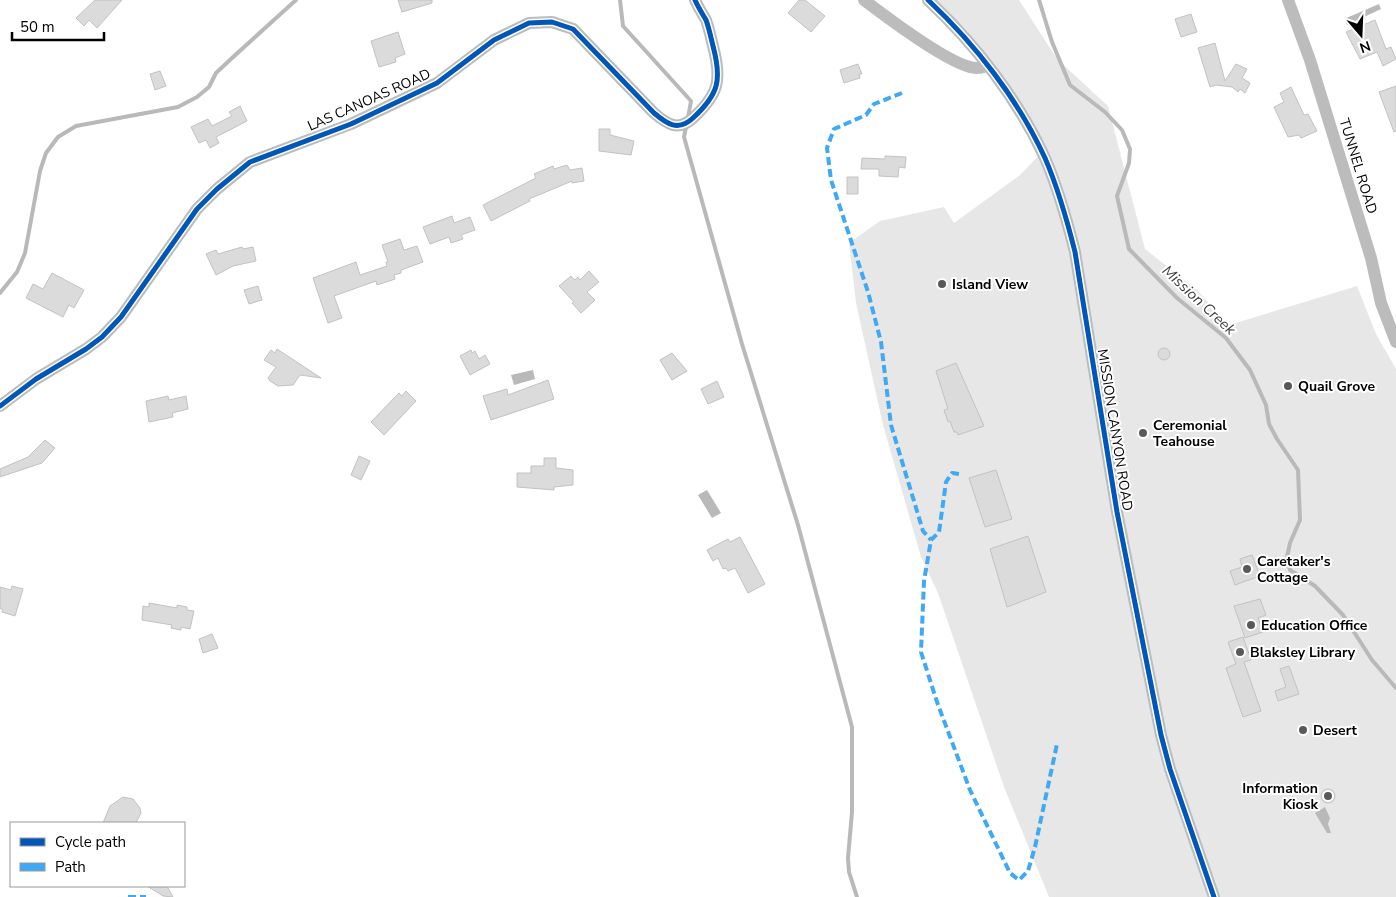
<svg xmlns="http://www.w3.org/2000/svg" width="1396" height="897" viewBox="0 0 1396 897" font-family="'Nunito Sans',sans-serif">
	<style>
		.green { fill: #e7e7e7 }
		.water { fill: #b9b9b9 }
		.lines { fill: none; stroke-linecap: round; stroke-linejoin: round }
		.stream { stroke: #b9b9b9; stroke-width: 4 }
		.building { fill: #dbdbdb; stroke: #c2c2c2 }
		.minor { stroke: #bcbcbc; stroke-width: 12 }
		.quiet { stroke: #3fa9f5; stroke-width: 4; stroke-dasharray: 8 4; stroke-linecap: butt }
		.cycleway-casing { stroke: #fff; stroke-width: 8 }
		.cycleway { stroke: #0057b8; stroke-width: 5 }
		.poi-dot { fill: #595959; stroke: #fff; stroke-width: 2 }
		.labels { text-anchor: middle; dominant-baseline: central; stroke-width: 4; stroke-linejoin: round; paint-order: stroke }
		.street-label { font-size: 14px; fill: #000; stroke: #fff }
		.poi-label { font-size: 14px; font-weight: bold; fill: #000; stroke: #fff; text-anchor: start }
		.water-label { font-size: 15px; font-style: italic; fill: #3c3c3c; stroke: #fff }
	</style>
	<rect width="100%" height="100%" fill="#fff"/>
	<!-- green -->
	<path class="green" d="M928 0H1019L1057 59 1108 106 1145 249 1197 290 1229 325 1357 286 1376 334 1396 369V897H1049L1004 787 938 593 921 557 883 425 856 303 849 243 880 221 944 207 954 223 1020 175 1045 149 1019 106Z"/>
	<!-- water -->
	<path class="water" d="M1379 4 1381 9 1347 25 1344 19Z
		M533 370 535 379 514 385 511 375Z
		M707 490 721 513 712 518 698 495Z
		M1325 807 1330 818 1328 824 1331 833H1327L1315 813Z"/>
	<g class="lines">
		<!-- stream -->
		<path class="stream" d="M620 0 623 26 691 101 688 118
			M1039 0 1052 42 1070 85 1105 112 1122 130 1130 149 1129 163 1117 196 1129 249 1177 298 1226 338 1250 370 1266 405 1269 424 1277 439 1298 470 1300 520 1290 543 1287 557 1290 570 1315 586 1343 615 1372 660 1396 688
			M686 127 684 137 742 344 798 525 852 727V812L848 858 849 872 857 897
			M0 293 17 272 25 253 40 171 46 153 58 137 76 126 178 107 197 97 209 87 216 73 232 58 296 0"/>
	</g>
	<!-- building -->
	<path class="building" d="M95 0H122L97 28 89 20 84 26 76 18Z
		M398 0H432V3L402 12Z
		M799 0H805L825 16 811 32 788 13Z
		M1191 14 1197 32 1181 37 1175 19Z
		M1375 20 1386 49 1391 47 1396 59 1383 66 1377 52 1360 59 1346 32Z
		M398 32 405 54 395 58 396 62 379 67 371 41Z
		M1215 43 1225 81 1236 64 1247 69 1242 78 1250 83 1245 93 1240 89 1238 92 1232 87 1216 85 1210 87 1198 48Z
		M858 64 862 74H859L860 78 844 83 840 70Z
		M160 71 166 86 155 90 150 74Z
		M1396 86V131L1394 132 1379 92Z
		M1291 87 1304 115 1308 114 1317 131 1301 138 1299 135 1288 137 1274 107 1284 102 1280 93Z
		M240 106 247 121 216 137 219 143 210 148 206 140 199 143 191 127 208 119 212 126 232 116 229 112Z
		M599 129H610V135L634 141 631 155 599 151Z
		M885 156 906 157 905 168 899 167 898 177 879 176V169H861L862 158 885 159Z
		M567 165 570 170 582 168 584 181 572 183V181L529 199 530 201 491 221 483 205 536 178 534 174 553 166 554 169Z
		M847 177H858V194H847Z
		M452 216 454 223 470 217 475 230 461 235 463 239 451 243 449 237 430 244 423 227Z
		M400 239 404 250 417 246 423 262 401 270V273L394 275 395 279 377 285 376 281 334 296 342 318 328 323 313 278 356 262 360 275 387 266 386 262H388L382 245Z
		M242 247 243 249 253 247 256 261 233 266 216 275 206 254 216 250 218 254Z
		M589 271 599 282 587 292 595 300 581 313 572 303 574 302 559 286 571 276 575 280 578 277 580 280Z
		M52 273 84 290 74 308 69 305 63 317 26 298 33 284 43 289Z
		M258 286 262 300 249 304 244 290Z
		M1158 354a6 6 0 1 1 12 0a6 6 0 1 1-12 0Z
		M277 349 321 378 300 375 293 385 278 386 270 381 268 378 276 367 264 360 271 350 275 353Z
		M471 350 472 353 475 351 479 359 485 355 490 364 470 375 460 356Z
		M672 353 687 371 672 380 660 360Z
		M956 363 984 426 958 435 957 432H954L950 421 948 422 944 410 948 409 936 371Z
		M548 380 554 399 491 420 483 396 507 389 508 395Z
		M717 381 724 397 708 404 701 389Z
		M406 391 416 401 384 435 371 422 399 393 402 396Z
		M168 396 169 400 186 396 188 409 172 413 173 417 149 422 146 401Z
		M45 440 55 448 42 463 0 477V469L28 457Z
		M359 456 370 461 361 480 351 475Z
		M544 458H556V468L573 470V485L554 487V490L517 487V473H531V466H544Z
		M996 470 1012 519 985 527 969 478Z
		M1028 536 1046 592 1007 607 990 549Z
		M740 537 765 584 748 593 735 568 728 571 726 568 723 569 718 558 713 561 707 550 728 539 730 542Z
		M1252 555 1260 576 1235 585 1230 571 1242 567 1240 559Z
		M12 586 23 589 15 616 2 612 3 610 0 608V587L11 590Z
		M1260 599 1266 615 1258 618 1263 632 1245 638 1234 606Z
		M149 603 177 608V605L187 607V610L194 611 190 629 181 627V630L171 628 172 625 142 620 143 606 149 607Z
		M212 634 218 648 203 653 199 639Z
		M1243 637 1251 660 1244 662 1261 711 1243 717 1226 668 1236 664 1228 642Z
		M1289 666 1299 694 1278 701 1275 691 1286 687 1280 669Z
		M1321 796a7 7 0 1 1 14 0a7 7 0 1 1-14 0Z
		M123 797 133 799 140 808 141 813 136 823H103L110 806Z
		M147 886H167L173 897 163 896Z"/>
	<g class="lines">
		<!-- minor -->
		<path class="minor" d="M864 0C885 16 952 67 976 68 979 68 984 67 987 66
			M928 0C975 44 1018 99 1045 158 1058 188 1067 220 1075 252L1117 512 1161 735 1170 769 1214 897
			M1288 0 1310 60 1371 258 1381 303 1396 342
			M0 406 36 379 86 349 102 337 121 317 197 209 217 189 250 162 351 124 437 83 494 40 529 23 552 22 573 29 654 113C667 124 678 132 693 118 719 94 722 80 713 46 711 38 709 28 706 20 702 13 698 7 695 0"/>
		<!-- quiet -->
		<path class="quiet" d="M902 93 874 104 866 115 834 129 827 148 831 180 868 292 881 342 891 425 923 531 931 540
			M959 474 952 473 946 482 939 532 931 540 924 581 921 652 937 702 970 790 1010 873 1019 880 1028 871 1035 847 1057 744
			M128 897H146"/>
		<!-- cycleway casing -->
		<g class="cycleway-casing">
			<path id="cycleway" d="M928 0C975 44 1018 99 1045 158 1058 188 1067 220 1075 252L1117 512 1161 735 1170 769 1214 897
				M0 406 36 379 86 349 102 337 121 317 197 209 217 189 250 162 351 124 437 83 494 40 529 23 552 22 573 29 654 113C667 124 678 132 693 118 719 94 722 80 713 46 711 38 709 28 706 20 702 13 698 7 695 0"/>
		</g>
		<!-- cycleway -->
		<use href="#cycleway" class="cycleway"/>
	</g>
	<!-- markers -->
	<g class="poi-dot">
		<circle cx="942" cy="284" r="5"/>
		<circle cx="1288" cy="386" r="5"/>
		<circle cx="1143" cy="433" r="5"/>
		<circle cx="1247" cy="569" r="5"/>
		<circle cx="1251" cy="625" r="5"/>
		<circle cx="1240" cy="652" r="5"/>
		<circle cx="1303" cy="730" r="5"/>
		<circle cx="1328" cy="796" r="5"/>
	</g>
	<g class="labels">
		<!-- street labels -->
		<g class="street-label">
			<text transform="translate(369 100) rotate(-24)">LAS CANOAS ROAD</text>
			<text transform="translate(1358 166) rotate(73)">TUNNEL ROAD</text>
			<text transform="translate(1115 430) rotate(81)">MISSION CANYON ROAD</text>
		</g>
		<!-- poi labels -->
		<g class="poi-label">
			<text x="952" y="284">Island View</text>
			<text x="1298" y="386">Quail Grove</text>
			<text x="1153" y="425">Ceremonial<tspan x="1153" dy="16">Teahouse</tspan></text>
			<text x="1257" y="561">Caretaker's<tspan x="1257" dy="16">Cottage</tspan></text>
			<text x="1261" y="625">Education Office</text>
			<text x="1250" y="652">Blaksley Library</text>
			<text x="1313" y="730">Desert</text>
			<text x="1318" y="788" text-anchor="end">Information<tspan x="1318" dy="16">Kiosk</tspan></text>
		</g>
		<!-- water labels -->
		<g class="water-label">
			<text transform="translate(1199 300) rotate(43)">Mission Creek</text>
		</g>
	</g>
	<!-- legend -->
	<rect x="10" y="822" width="175" height="65" fill="#ffffff" stroke="#999999"/>
	<rect x="20" y="838" width="25" height="8" fill="#0057b8" stroke="#999999"/>
	<text x="55" y="847" font-size="15" fill="#000000">Cycle path</text>
	<rect x="20" y="863" width="25" height="8" fill="#3fa9f5" stroke="#999999"/>
	<text x="55" y="872" font-size="15" fill="#000000">Path</text>
	<!-- north arrow -->
	<g transform="translate(1361 35) rotate(161)" stroke="#ffffff" stroke-width="4" paint-order="stroke">
	<path d="M0-4L9 19L0 12L-9 19Z" fill="#000000"/>
	<text y="-8" font-size="14" font-weight="bold" text-anchor="middle" fill="#000000">N</text>
	</g>
	<!-- scale -->
	<path d="M12 32v8h92v-8" fill="none" stroke="#000000" stroke-width="2.5"/>
	<text x="20" y="32" font-size="15" fill="#000000" stroke="#ffffff" stroke-width="4" paint-order="stroke">50 m</text>
</svg>
